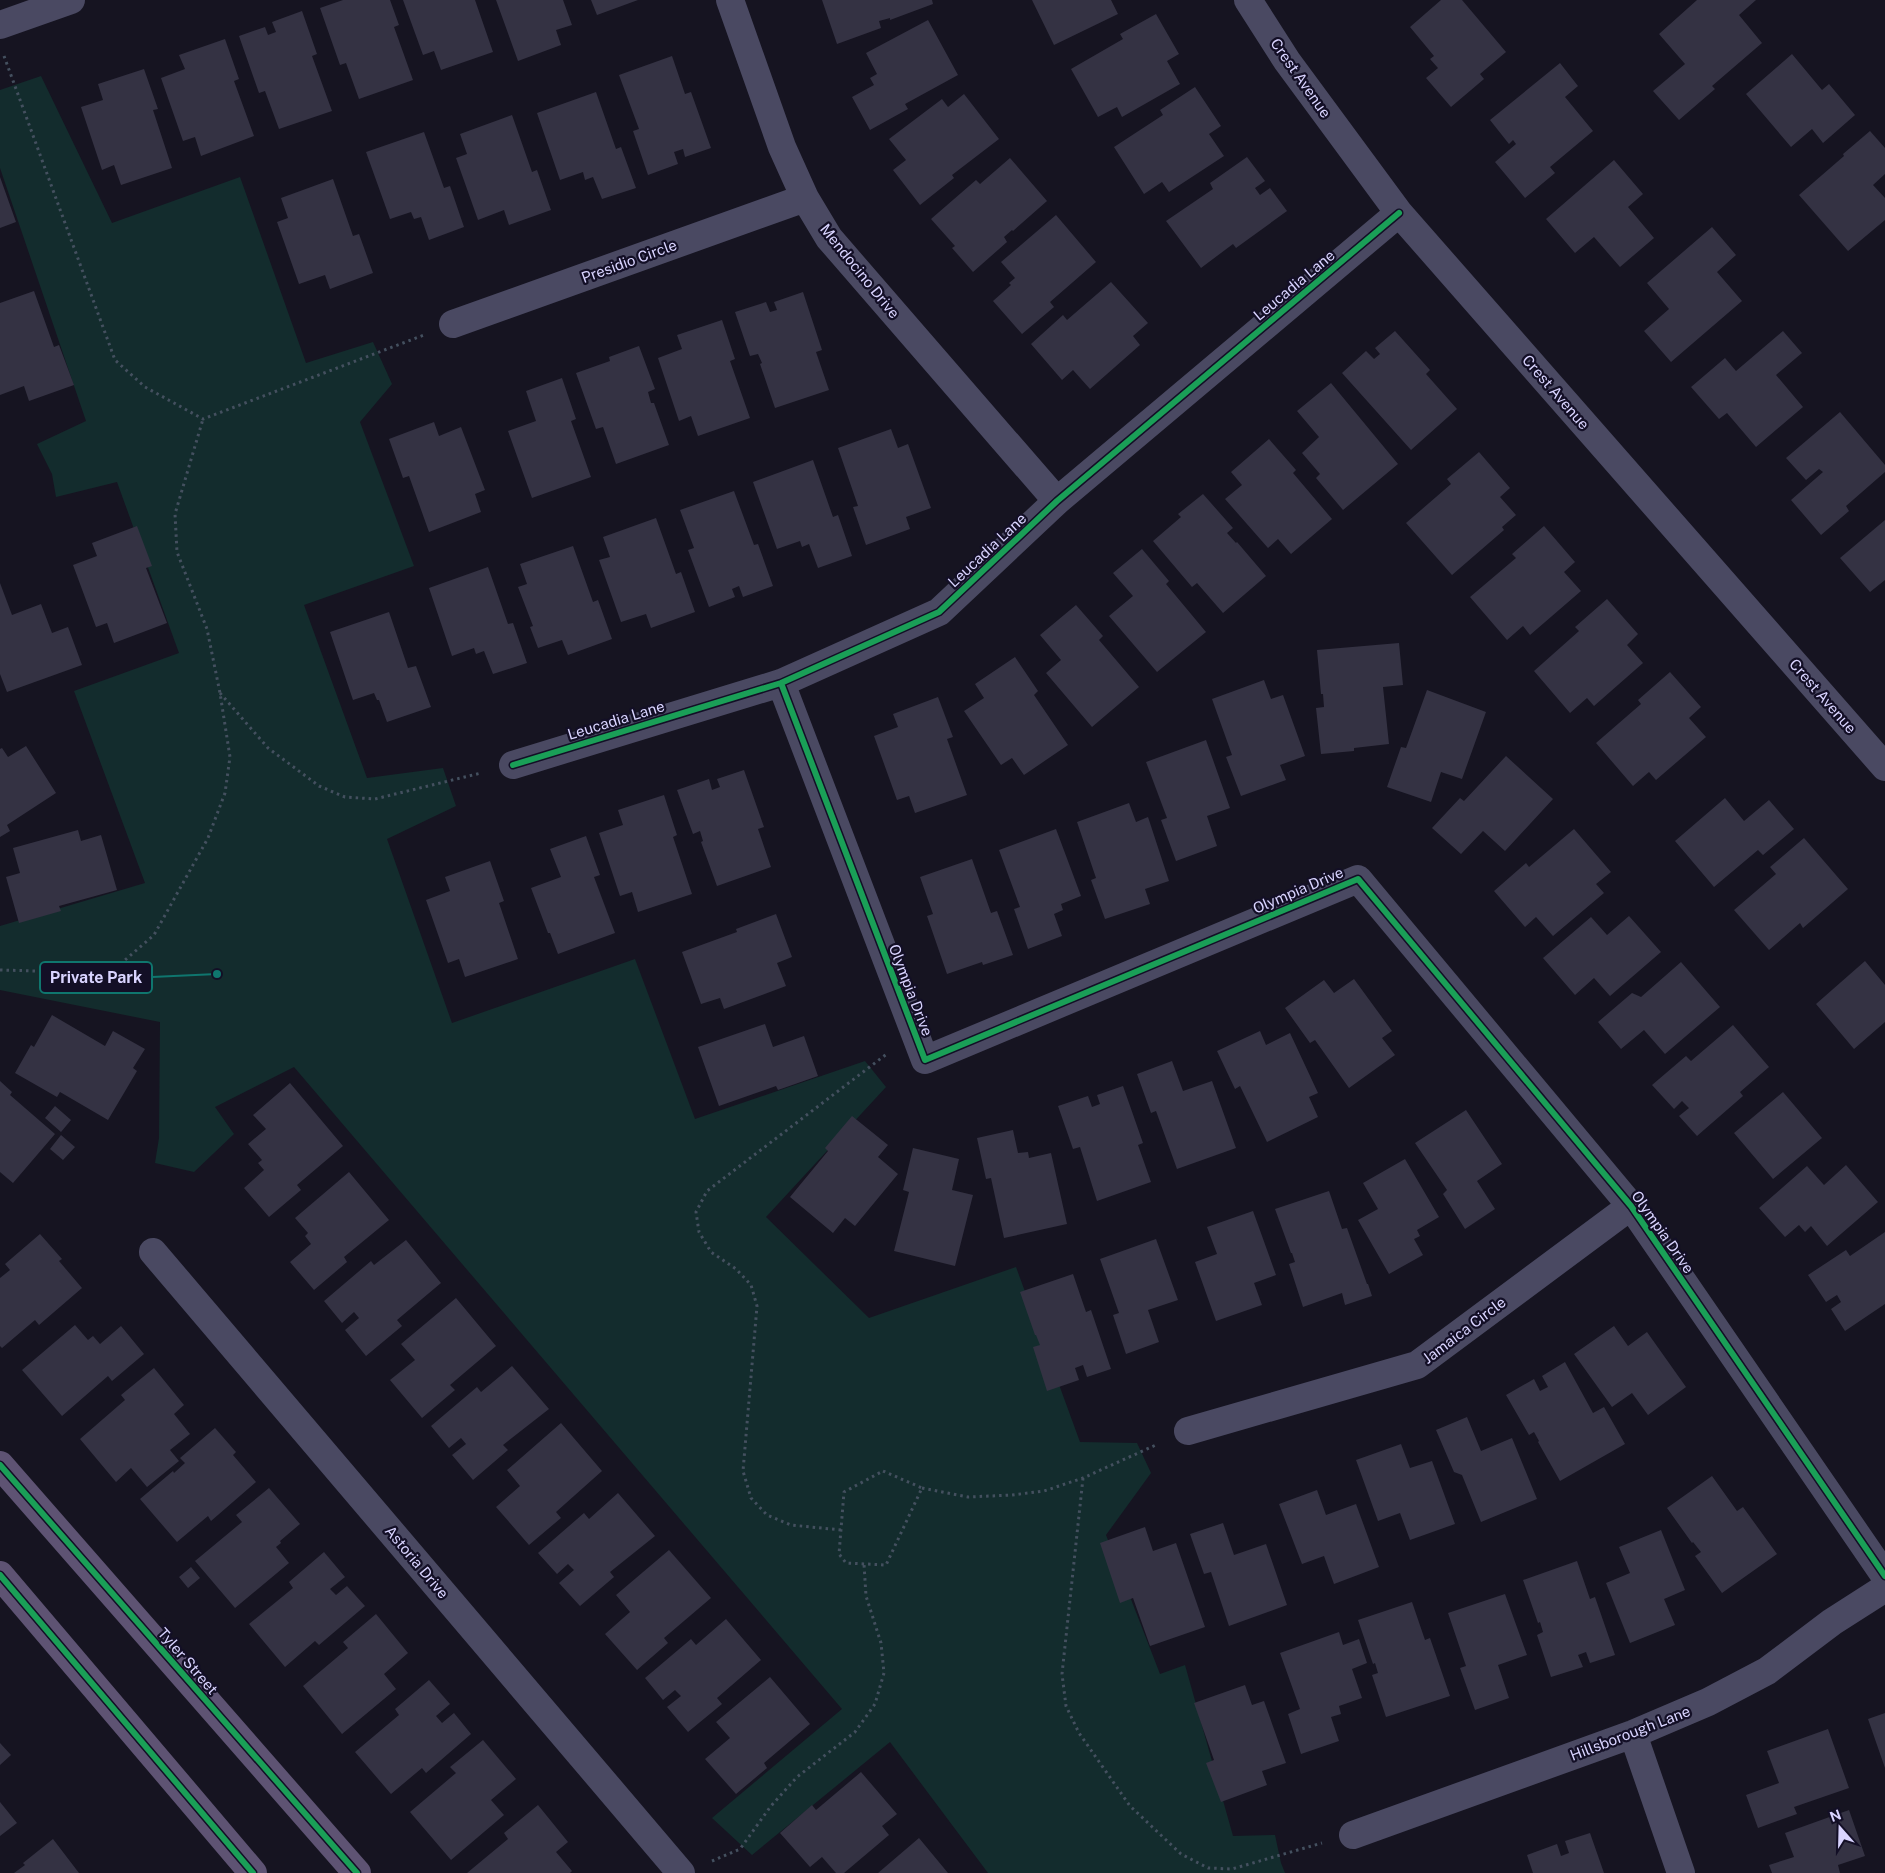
<svg xmlns="http://www.w3.org/2000/svg" width="1885" height="1873" viewBox="0 0 1885 1873" font-family="'Public Sans',sans-serif">
	<style>
		.green { fill: #132c2d }
		.building { fill: #343243 }
		.lines { fill: none; stroke-linecap: round; stroke-linejoin: round }
		.path { stroke: #44505f; stroke-width: 3; stroke-dasharray: 2.5 4; stroke-linecap: butt }
		.minor { stroke: #4a4962; stroke-width: 28 }
		.major { stroke: #5e5373; stroke-width: 28 }
		.cycleway-casing { stroke: #130f26; stroke-width: 9 }
		.cycleway { stroke: #1a9f57; stroke-width: 6 }
		.labels { text-anchor: middle; dominant-baseline: central; stroke-width: 4.5; stroke-linejoin: round; paint-order: stroke }
		.street-label { font-size: 15px; fill: #d9d4ff; stroke: #130f26 }
		.leader { fill: none; stroke: #0f766e; stroke-width: 2 }
		.callout-dot { fill: #0f766e; stroke: #130f26; stroke-width: 2 }
		.callout { fill: #130f26; stroke: #0f766e; stroke-width: 2 }
		.callout-label { font-size: 16px; text-anchor: middle; font-weight: bold; fill: #d9d4ff }
	</style>
	<rect width="100%" height="100%" fill="#161421"/>
	<!-- green -->
	<path class="green" d="M41 76 112 223 240 177 306 363 373 342 392 384 360 422 414 566 304 605 367 778 443 768 456 806 387 839 452 1023 635 959 695 1119 865 1061 886 1087 766 1217 869 1318 1016 1267 1080 1442 1137 1443 1151 1473 1106 1535 1160 1674 1185 1665 1233 1836 1275 1835 1281 1863 1285 1873H988L890 1742 752 1855 712 1818 842 1709 294 1067 215 1107 234 1134 194 1172 155 1163 159 1138 160 1022 0 990V926L145 883 74 691 179 653 117 482 56 497 52 474 37 444 86 421 0 168V90Z"/>
	<!-- building -->
	<path class="building" d="M343 0H390L399 25 394 27 413 80 359 99 346 63 340 65 320 8Z
		M403 0H475L493 52 441 70 434 51 423 55Z
		M496 0H563L572 25 556 30 561 45 518 61Z
		M591 0H638L597 15Z
		M822 0H932L933 4 890 20V18L879 21 881 28 837 44Z
		M1032 0H1111L1118 14 1054 45Z
		M1441 0H1462L1506 52 1480 74 1484 79 1451 107 1426 78 1438 68 1430 59 1434 56 1410 27Z
		M1697 0H1756L1739 15 1762 43 1712 86 1715 89 1679 120 1653 91 1685 64 1659 34Z
		M302 11 317 54 312 56 332 111 279 129 265 91 259 93 239 36 265 27 268 35 276 32 272 22Z
		M1156 14 1179 54 1167 61 1180 84 1122 117 1117 107 1098 117 1071 69 1123 39 1120 34Z
		M928 20 958 75 905 104 908 109 870 130 852 97 874 85 870 78 877 74 866 53Z
		M225 39 239 79 234 81 254 136 201 156 195 137 183 141 161 78 185 69 179 55Z
		M1792 54 1822 90 1829 84 1855 115 1823 143 1812 129 1791 147 1746 94Z
		M672 56 685 94 691 92 711 148 685 157 683 149 674 152 678 164 648 175 633 131 639 129 619 75Z
		M1560 63 1578 86 1565 97 1593 131 1550 167 1555 173 1525 198 1495 162 1516 144 1513 140 1509 144 1490 120Z
		M144 69 158 109 153 110 172 168 121 185 114 165 102 170 81 107 103 100 98 84Z
		M1195 87 1221 126 1209 134 1224 156 1169 192 1162 182 1144 194 1114 147 1163 115 1160 110Z
		M596 92 616 149 621 147 636 188 602 199 593 177 585 180 583 172 560 180 537 113Z
		M964 94 999 139 952 175 954 178 920 205 893 170 906 160 889 139 942 99 948 107Z
		M512 115 532 172 537 170 551 210 509 225 504 210 478 220 456 158 467 154 460 134Z
		M1870 131 1885 148V174L1873 185 1885 198V220L1848 251 1799 195 1844 156 1843 154Z
		M424 132 444 188 450 186 464 227 429 240 421 217 414 219 411 212 390 219 366 152Z
		M1247 157 1265 181 1255 188 1260 195 1270 188 1287 211 1236 248 1233 244 1201 268 1166 221 1213 189 1210 183Z
		M1010 158 1047 201 1013 231 1012 230 1004 237 1007 242 973 272 952 248 955 246 931 219 976 180 980 184Z
		M1614 160 1643 194 1628 207 1654 238 1620 267 1594 237 1575 253 1546 219Z
		M0 177 16 222 0 228Z
		M333 179 353 236 359 234 373 273 330 289 325 275 299 284 277 222 288 218 281 198Z
		M1056 215 1096 262 1050 302 1054 307 1022 334 993 301 1011 285 1009 283 1015 278 1001 262Z
		M1712 227 1736 255 1717 272 1742 301 1671 362 1644 331 1669 309 1647 283Z
		M1111 282 1148 323 1133 336 1140 345 1090 389 1073 370 1062 380 1031 344 1063 315 1067 320Z
		M34 291 54 347 59 345 74 385 29 401 24 386 0 395V303Z
		M803 292 822 350 816 352 829 390 775 408 760 364 762 363 758 354 750 356 735 312 766 302 770 312 777 310 774 302Z
		M722 320 735 359 730 361 750 418 698 436 691 416 679 421 658 358 682 349 677 335Z
		M1395 331 1430 370 1426 374 1457 409 1411 450 1342 373 1366 351 1374 359 1380 354 1375 348Z
		M1783 331 1802 353 1776 375 1803 407 1756 447 1727 413 1719 419 1691 387 1725 358 1736 371Z
		M639 346 655 389 648 392 651 403H654L669 445 616 464 603 427 596 429 576 373 610 361 609 357Z
		M562 378 576 419 571 421 591 477 532 498 508 431 536 421 526 391Z
		M1331 383 1398 464 1343 510 1316 478 1320 474 1302 453 1319 437 1297 411Z
		M1840 412 1885 465V472L1846 506 1849 511 1821 535 1791 500 1823 472 1819 469 1806 480 1786 458Z
		M434 422 439 436 461 427 485 490 475 494 481 512 429 532 409 476 403 478 389 439Z
		M891 429 898 448 908 444 931 508 906 517 910 529 866 545 853 507 858 506 838 448Z
		M1269 439 1296 470 1293 473 1332 519 1291 554 1278 539 1268 548 1225 499 1242 485 1231 472Z
		M1479 452 1510 488 1500 497 1516 515 1502 527 1504 530 1452 575 1406 523 1451 484 1447 479Z
		M813 460 833 517 838 515 852 556 818 568 809 544 802 547 800 541 777 549 753 482Z
		M734 491 754 545 758 544 773 586 743 597 739 586 732 589 735 597 709 607 688 550 694 548 680 510Z
		M1203 494 1233 528 1227 533 1236 543 1237 542 1266 576 1223 613 1197 583 1192 587 1153 541 1181 517 1178 514Z
		M656 518 676 574 681 572 695 612 651 628 646 614 621 622 599 560 610 557 603 537Z
		M1885 520V580L1870 592 1840 558Z
		M137 526 152 566 146 568 167 623 114 643 107 623 96 627 73 565 97 556 92 543Z
		M1544 526 1575 562 1564 572 1581 591 1530 635 1523 626 1507 640 1470 597 1516 558 1512 554Z
		M573 546 593 602 598 600 612 639 568 655 562 640 538 648 530 627 533 626 518 587 527 584 520 564Z
		M1142 549 1169 581 1166 584 1206 632 1157 672 1109 616 1133 596 1113 573Z
		M488 567 508 624 513 623 527 663 493 674 484 651 476 654 474 648 452 656 429 588Z
		M0 583 12 615 41 604 52 633 68 627 82 665 7 692 0 674Z
		M1607 599 1638 634 1627 645 1643 663 1594 706 1587 698 1570 713 1534 671 1579 631 1575 627Z
		M1076 605 1103 636 1099 640 1139 687 1092 727 1046 673 1061 660 1040 635Z
		M389 612 408 668 416 666 431 707 387 722 379 700H377L374 693 353 700 330 632Z
		M1399 643 1403 685 1383 687 1389 744 1354 748V751L1321 754 1316 708 1324 707 1323 694H1321L1317 650Z
		M1015 657 1038 691 1034 695 1068 745 1024 775 1012 758 1001 765 964 711 984 698 975 684Z
		M1670 672 1701 707 1689 718 1706 737 1656 780 1649 772 1633 786 1596 743 1641 704 1638 700Z
		M1264 680 1271 699 1283 695 1305 756 1280 765 1286 780 1241 796 1226 757 1232 755 1212 699Z
		M1427 690 1486 712 1462 779 1441 772 1431 802 1387 787 1401 747 1406 748Z
		M938 697 953 737 947 739 967 795 915 813 909 796 897 800 874 736 898 727 893 714Z
		M1206 740 1230 808 1207 816 1217 846 1176 861 1161 820 1167 818 1146 762Z
		M26 746 56 793 7 825 10 831 0 837V749L2 748 8 757Z
		M1506 756 1553 799 1505 851 1483 831 1461 854 1432 828 1460 798 1464 801Z
		M744 770 764 827 758 829 771 867 717 886 701 842 703 841 700 831 693 834 677 790 709 779 712 790 720 787 717 779Z
		M664 795 677 835 673 837 692 894 638 912 632 892 620 896 599 833 623 825 618 810Z
		M1725 798 1744 821 1769 800 1794 829 1763 855 1758 850 1714 887 1675 841Z
		M1129 803 1136 822 1148 817 1169 881 1145 889 1150 904 1105 919 1091 880 1096 878 1077 822Z
		M1056 829 1081 896 1061 904 1063 910 1054 914 1062 936 1028 949 1014 909 1020 907 999 850Z
		M1574 829 1611 872 1596 884 1604 893 1553 936 1536 917 1525 927 1494 891 1526 863 1529 867Z
		M78 830 81 841 101 835 117 890 59 906 61 911 19 923 6 877 20 873 13 848Z
		M586 836 600 875 594 877 615 933 558 954 550 933H548L531 888 561 877 550 849Z
		M1804 838 1848 889 1803 928 1800 923 1769 950 1734 910 1776 874 1770 867Z
		M972 859 991 913 997 911 1013 955 983 965 982 962 947 974 927 916 933 914 920 877Z
		M490 861 504 901 499 903 518 959 465 977 459 959 448 963 426 900 450 891 445 877Z
		M776 914 792 957 777 963 786 986 724 1009 720 998 701 1004 682 952 737 932 736 929Z
		M1629 916 1661 952 1610 996 1594 978 1575 995 1543 958 1591 917 1607 935Z
		M1865 961 1885 985V1022L1854 1049 1816 1004Z
		M1681 962 1720 1007 1665 1054 1644 1030 1621 1049 1598 1022 1632 993 1641 997Z
		M1354 979 1392 1031 1382 1038 1395 1055 1349 1088 1315 1040 1310 1043 1285 1008 1324 980 1334 993Z
		M52 1015 105 1046 113 1031 145 1049 133 1068 137 1071 108 1120 60 1092 57 1097 15 1073 31 1045 34 1047Z
		M765 1024 773 1047 804 1036 818 1076 778 1090 776 1086 719 1106 698 1047Z
		M1733 1025 1769 1067 1740 1092 1743 1096 1697 1136 1679 1116 1689 1108 1682 1101 1674 1109 1652 1085 1686 1056 1691 1061Z
		M1260 1031 1266 1045 1290 1033 1318 1093 1309 1097 1318 1117 1267 1142 1240 1086 1235 1089 1217 1051Z
		M1172 1061 1183 1091 1212 1081 1236 1148 1177 1169 1156 1111 1151 1113 1137 1074Z
		M0 1081 12 1092 10 1095 55 1134 13 1183 0 1172Z
		M290 1083 343 1146 297 1185 301 1190 269 1217 244 1188 264 1170 258 1163 262 1160 248 1144 266 1129 253 1115Z
		M1123 1086 1143 1143 1138 1145 1151 1182 1097 1201 1080 1147 1073 1149 1058 1106 1088 1096 1092 1107 1100 1104 1097 1095Z
		M1783 1092 1822 1138 1773 1179 1734 1133Z
		M55 1106 71 1120 61 1132 45 1118Z
		M1466 1110 1502 1164 1477 1181 1495 1209 1465 1229 1443 1194 1447 1190 1415 1143Z
		M852 1116 888 1145 878 1157 898 1174 855 1226 845 1218 833 1233 790 1197 828 1151 825 1148Z
		M1013 1130 1018 1153 1028 1152 1029 1158 1051 1153 1067 1224 1004 1238 991 1178 986 1179 977 1138Z
		M61 1135 75 1147 63 1160 50 1149Z
		M913 1148 959 1159 952 1190 973 1195 955 1266 894 1251 909 1192 903 1190Z
		M1405 1159 1439 1217 1417 1230 1420 1236 1414 1239 1423 1255 1389 1274 1358 1220 1378 1209 1363 1183Z
		M1846 1165 1878 1202 1827 1246 1811 1226 1805 1232 1799 1225 1785 1237 1759 1208 1807 1166 1824 1185Z
		M349 1172 389 1220 344 1257 347 1262 314 1290 290 1262 311 1244 305 1236 308 1233 295 1218Z
		M1329 1191 1342 1229 1347 1228 1367 1284H1368L1372 1296 1345 1305 1342 1293 1303 1307 1289 1264 1295 1262 1292 1253H1291L1275 1209Z
		M1253 1211 1276 1275 1254 1283 1262 1305 1216 1321 1195 1262 1217 1254 1207 1227Z
		M1885 1232V1304L1845 1331 1831 1309 1841 1302 1837 1295 1826 1302 1808 1275 1846 1250 1850 1256Z
		M40 1234 62 1259 59 1261 82 1288 39 1325 35 1320 2 1348 0 1346V1278L10 1270 5 1264Z
		M1156 1239 1178 1300 1148 1310 1159 1342 1126 1354 1113 1315 1119 1313 1100 1259Z
		M406 1240 441 1283 397 1320 402 1326 366 1356 345 1330 359 1318 354 1312 342 1323 324 1301 371 1261 374 1265Z
		M1073 1274 1086 1312 1091 1310 1111 1369 1087 1377 1083 1365 1075 1368 1079 1380 1047 1391 1033 1347 1040 1345 1036 1335H1035L1020 1292Z
		M456 1298 496 1346 450 1385 455 1390 422 1418 390 1380 415 1360 401 1344Z
		M75 1325 88 1340 93 1336 100 1344 121 1326 144 1354 112 1381 108 1376 62 1416 22 1370Z
		M1614 1326 1628 1346 1647 1332 1686 1387 1648 1415 1632 1393 1612 1407 1574 1354Z
		M1565 1362 1593 1413 1604 1407 1625 1444 1560 1481 1538 1442 1539 1441 1534 1432 1529 1435 1506 1395 1534 1379 1540 1391 1548 1387 1542 1376Z
		M512 1366 549 1409 503 1445 508 1450 473 1480 452 1455 466 1444 461 1438 449 1448 431 1426 477 1387 481 1392Z
		M154 1368 184 1405 174 1414 190 1434 170 1450 179 1461 147 1487 131 1468 116 1482 80 1439 125 1400 121 1395Z
		M1467 1417 1481 1451 1512 1438 1537 1499 1481 1522 1462 1475 1454 1472 1436 1430Z
		M561 1423 602 1471 556 1512 561 1518 529 1545 496 1507 520 1486 507 1470Z
		M215 1428 236 1452 233 1455 256 1482 211 1521 208 1516 177 1542 140 1499 173 1471 174 1473 185 1463 180 1458Z
		M1401 1444 1410 1468 1432 1461 1455 1524 1410 1540 1400 1513 1378 1521 1356 1460Z
		M1712 1476 1737 1511 1743 1507 1777 1554 1722 1593 1695 1556 1701 1552 1693 1542 1692 1543 1667 1508Z
		M269 1488 300 1524 280 1541 281 1543 276 1547 289 1563 235 1608 195 1561 242 1522 236 1515Z
		M1317 1490 1326 1515 1356 1504 1379 1567 1334 1584 1324 1556 1302 1564 1279 1504Z
		M618 1493 655 1536 610 1572 614 1577 580 1606 559 1583 574 1570 568 1564 557 1574 538 1553 584 1513 589 1519Z
		M1223 1523 1234 1555 1266 1544 1287 1605 1229 1626 1211 1572 1204 1574 1190 1534Z
		M1145 1527 1153 1551 1176 1543 1205 1627 1150 1646 1133 1598 1120 1603 1100 1543Z
		M1661 1530 1685 1590 1664 1599 1675 1625 1630 1643 1606 1583 1630 1573 1619 1547Z
		M669 1550 711 1598 664 1638 668 1643 637 1670 605 1634 630 1612 616 1595Z
		M324 1552 345 1577 330 1589 336 1595 347 1586 365 1606 319 1645 315 1641 285 1667 249 1624 293 1588 289 1582Z
		M1577 1561 1590 1599 1595 1597 1615 1655 1590 1663 1586 1652 1578 1655 1583 1667 1551 1677 1537 1635 1543 1632 1540 1622 1538 1623 1523 1580Z
		M191 1567 200 1578 188 1588 179 1577Z
		M1505 1594 1527 1655 1498 1665 1509 1698 1475 1710 1460 1668 1466 1666 1448 1613Z
		M1412 1602 1425 1640 1430 1638 1450 1696 1386 1717 1372 1675 1378 1673 1375 1663 1373 1664 1358 1620Z
		M376 1614 408 1653 384 1674 396 1689 342 1734 303 1686 348 1648 343 1642Z
		M726 1619 761 1660 717 1698 722 1704 688 1732 667 1707 681 1696 675 1690 663 1700 645 1678 691 1639 696 1645Z
		M1339 1632 1343 1645 1359 1639 1367 1663 1352 1669 1362 1698 1339 1706 1341 1714 1331 1717 1339 1741 1301 1754 1288 1714 1300 1709 1280 1653Z
		M770 1677 810 1724 764 1763 767 1768 736 1794 705 1759 730 1738 716 1722Z
		M429 1680 450 1704 436 1716 442 1723 454 1713 471 1734 426 1773 422 1768 391 1794 355 1752 399 1715 395 1709Z
		M1245 1685 1252 1705 1264 1701 1286 1763 1262 1771 1267 1785 1221 1802 1206 1763 1214 1760 1194 1703Z
		M1885 1713V1768L1868 1719Z
		M1828 1729 1849 1788 1794 1807 1797 1814 1758 1828 1746 1795 1779 1783 1767 1751Z
		M483 1740 516 1779 491 1800 504 1815 451 1860 410 1812 456 1773 450 1767Z
		M0 1743 11 1755 0 1765Z
		M861 1772 897 1814 882 1826 889 1835 844 1873H836L822 1857 810 1867 780 1833 812 1805 816 1810Z
		M0 1802 17 1823 0 1836Z
		M538 1805 568 1842 556 1852 572 1871 570 1873H467L508 1839 504 1833Z
		M1849 1810 1865 1856 1838 1865 1840 1873H1772L1769 1865 1794 1857 1785 1833Z
		M1590 1833 1604 1873H1533L1527 1855 1557 1844 1561 1856 1569 1853 1565 1841Z
		M919 1838 948 1873H878Z
		M53 1839 79 1873H14L25 1865 23 1863Z"/>
	<g class="lines">
		<!-- path -->
		<path class="path" d="M4 56 115 360 145 387 203 419 424 335
			M220 693 268 748 319 786 345 797 375 799 481 773
			M0 970 110 973 154 935 208 838 225 793 230 757 220 693 207 629 177 552 175 514 203 419
			M883 1471 922 1488 886 1565 846 1563 839 1554 844 1492Z
			M1083 1478 1062 1674 1066 1706 1079 1733 1130 1806 1181 1854 1208 1868 1232 1869 1322 1843
			M922 1488 968 1497 1012 1495 1044 1491 1083 1478 1158 1444
			M841 1530 791 1525 767 1515 751 1498 743 1471 757 1306 751 1285 736 1269 711 1252 699 1232 696 1212 707 1191 888 1053
			M712 1861 740 1849 771 1806 797 1777 855 1732 875 1704 884 1673 881 1643 866 1596 864 1564"/>
		<!-- minor -->
		<path class="minor" d="M730 0 782 147 805 198 829 238 1057 501
			M1248 0 1287 61 1399 213 1885 767
			M0 25 71 0
			M453 324 805 198
			M781 683 925 1060 1358 879 1631 1206 1885 1576
			M513 765 781 683 939 612 1057 501 1399 213
			M153 1252 681 1873
			M1188 1431 1417 1365 1631 1206
			M1633 1734 1681 1873
			M1353 1835 1633 1734 1708 1702 1767 1671 1832 1622 1885 1588"/>
		<!-- major -->
		<path class="major" d="M0 1465 357 1873
			M0 1575 253 1873"/>
		<!-- cycleway casing -->
		<g class="cycleway-casing">
			<path id="cycleway" d="M781 683 925 1060 1358 879 1631 1206 1885 1576
				M513 765 781 683 939 612 1057 501 1399 213
				M0 1465 357 1873
				M0 1575 253 1873"/>
		</g>
		<!-- cycleway -->
		<use href="#cycleway" class="cycleway"/>
	</g>
	<g class="labels">
		<!-- street labels -->
		<g class="street-label">
			<text transform="translate(1301 78) rotate(55)">Crest Avenue</text>
			<text transform="translate(629 261) rotate(-20)">Presidio Circle</text>
			<text transform="translate(860 271) rotate(51)">Mendocino Drive</text>
			<text transform="translate(1294 285) rotate(-40)">Leucadia Lane</text>
			<text transform="translate(1556 392) rotate(49)">Crest Avenue</text>
			<text transform="translate(987 550) rotate(-43)">Leucadia Lane</text>
			<text transform="translate(1823 696) rotate(49)">Crest Avenue</text>
			<text transform="translate(616 720) rotate(-17)">Leucadia Lane</text>
			<text transform="translate(1298 890) rotate(-23)">Olympia Drive</text>
			<text transform="translate(911 990) rotate(69)">Olympia Drive</text>
			<text transform="translate(1663 1232) rotate(55)">Olympia Drive</text>
			<text transform="translate(1464 1330) rotate(-37)">Jamaica Circle</text>
			<text transform="translate(417 1562) rotate(50)">Astoria Drive</text>
			<text transform="translate(188 1661) rotate(49)">Tyler Street</text>
			<text transform="translate(1630 1733) rotate(-21)">Hillsborough Lane</text>
		</g>
	</g>
	<!-- callouts -->
	<path class="leader" d="M217 974L152 977"/>
	<circle class="callout-dot" cx="217" cy="974" r="5"/>
	<rect class="callout" x="40" y="962" width="112" height="31" rx="5"/>
	<g class="callout-label">
		<text x="96" y="983">Private Park</text>
	</g>
	<!-- north arrow -->
	<g transform="translate(1840 1828) rotate(340)" stroke="#130f26" stroke-width="4" paint-order="stroke">
	<path d="M0-4L9 19L0 12L-9 19Z" fill="#d9d4ff"/>
	<text y="-8" font-size="14" font-weight="bold" text-anchor="middle" fill="#d9d4ff">N</text>
	</g>
</svg>
